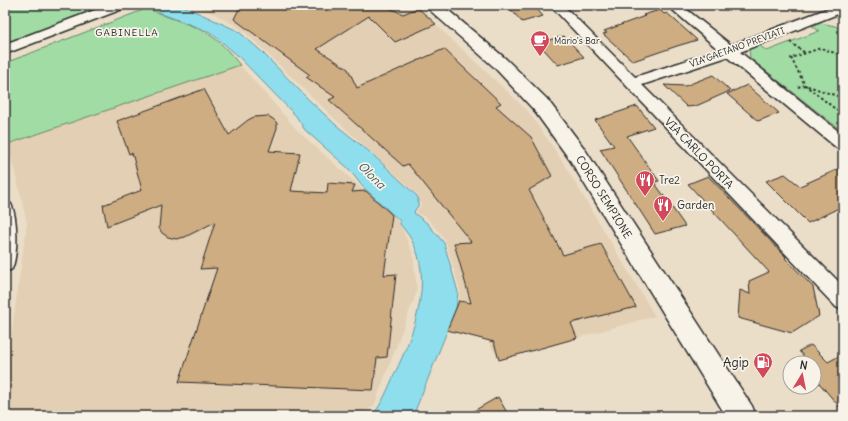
<svg xmlns="http://www.w3.org/2000/svg" width="848" height="421" viewBox="0 0 848 421" font-family="Delius,sans-serif">
	<style>
		.built { fill: #e3cfb4 }
		.green { fill: #a0dca3; stroke: #668467 }
		.water { fill: #8fdeed; stroke: #67969f }
		.building { fill: #cfad82; stroke: #2b2b2b }
		.lines { fill: none; stroke-linecap: round; stroke-linejoin: round }
		.minor-casing { stroke: #2b2b2b; stroke-width: 3 }
		.primary-casing { stroke: #2b2b2b; stroke-width: 3 }
		.path { stroke: #2b2b2b; stroke-width: 2; stroke-dasharray: 2.5 2.5; stroke-linecap: butt }
		.minor { fill: #f7f3e8; fill-rule: evenodd }
		.primary { fill: #f7f3e8; fill-rule: evenodd }
		.labels { text-anchor: middle; dominant-baseline: central; stroke-width: 3.5; stroke-linejoin: round; paint-order: stroke }
		.far-poi-label { font-size: 9px; fill: #2b2b2b; stroke: #f7f3e8; text-anchor: start }
		.far-street-label { font-size: 9px; fill: #2b2b2b; stroke: #f7f3e8 }
		.far-neighbourhood-label { font-size: 10px; letter-spacing: 1px; fill: #2b2b2b; stroke: #f7f3e8 }
		.street-label { font-size: 11px; fill: #2b2b2b; stroke: #f7f3e8 }
		.poi-label { font-size: 11px; fill: #2b2b2b; stroke: #f7f3e8; text-anchor: start }
		.water-label { font-size: 12px; font-style: italic; fill: #44585c; stroke: #f7f3e8 }
		.near-poi-label { font-size: 13px; fill: #2b2b2b; stroke: #f7f3e8; text-anchor: end }
	</style>
	<rect width="100%" height="100%" fill="#ebdec9"/>
	<filter id="ink" filterUnits="userSpaceOnUse"><feTurbulence type="fractalNoise" baseFrequency=".025" numOctaves="2"/><feDisplacementMap in="SourceGraphic" scale="8" xChannelSelector="R" yChannelSelector="G"/><feConvolveMatrix kernelMatrix="1 2 1 2 8 2 1 2 1" color-interpolation-filters="sRGB"/></filter>
	<g filter="url(#ink)">
		<!-- built -->
		<path class="built" d="M190 5H415L528 111 561 159 655 316 499 360 466 303 459 301 460 290 445 239 426 217 418 214 417 211 421 205 420 199 417 194 335 119 248 35 238 27 215 14Z
			M240 65 298 131 399 222 413 253 417 291 374 406 356 416H5V379L27 223 8 144Z"/>
		<!-- green -->
		<path class="green" d="M5 5H111L5 44Z
			M148 8C166 18 186 22 203 31 219 39 229 52 240 65L8 144 5 108V63Z
			M821 23 835 26 843 31V132L750 58 749 49 759 45 767 51 819 31 812 26Z"/>
		<!-- water -->
		<path class="water" d="M148 5H181L238 31 261 51 309 100 336 125 371 153 418 197V206L415 210 414 213 427 223 444 243 458 292 456 309 413 416H372C383 403 388 388 395 373 413 335 435 280 411 239 408 234 404 229 400 224V221L362 186 348 168 305 130 296 116 237 55 210 32 162 14Z"/>
		<!-- building -->
		<path class="building" d="M241 5H387L385 6 403 14 418 8 436 24 395 42 369 16 317 49 348 69 357 88 444 49 501 103 496 106 531 137 552 176 529 190 563 255 601 244 636 307 571 323 577 338 499 360 494 342 447 330 459 301 471 303 454 243 471 242 408 164 403 166 329 100 335 97 306 77 310 75 234 19Z
			M507 5H533L543 16 522 22Z
			M660 10 664 14 667 13 697 40 677 46 633 61 603 34 607 33 604 31 645 16 643 15Z
			M564 36 584 57 558 65 538 43Z
			M713 75 730 91 696 106 687 107 664 85 685 86Z
			M747 85 779 113 758 121 727 94Z
			M204 89 229 135 248 120 254 117 268 116 273 119 277 123V128L269 151 300 153 291 191 327 193 328 183 355 185 352 192 366 191 392 215 384 275 396 274 387 357 377 358 373 390 179 382 217 268 200 269 215 222 185 237 176 239 168 237 162 233 159 228 161 205 107 226 103 205 142 190 132 153 129 154 117 121Z
			M637 106 654 127 627 136 659 181 654 182 685 226 655 234 600 149 614 146 595 120Z
			M843 167V206L808 223 766 181 785 174 800 186Z
			M708 176 786 257 785 258 813 287 819 316 792 333 738 318 740 290 750 294 749 281 769 272 688 184Z
			M811 345 828 362 843 354V411L814 377V363H809L799 351Z
			M498 397 509 416H465Z"/>
		<g class="lines">
			<!-- minor casing -->
			<g class="minor-casing">
				<path id="minor" d="M108 5H126L125 8 5 54V44Z
					M550 5H563L635 77 719 50 667 5H681L731 45 837 5H843V12L740 52 843 135V150L837 148 727 57 642 85 843 286V310L836 307Z
					M5 201 11 204C18 218 18 255 12 269L5 272Z"/>
			</g>
			<!-- primary casing -->
			<g class="primary-casing">
				<path id="primary" d="M424 5H442L506 59 547 99 584 148 752 406 756 416H726L570 160 533 109 494 67Z"/>
			</g>
			<!-- path -->
			<path class="path" d="M790 42 805 53
				M843 56 821 48 791 58 805 85 843 115
				M798 87 805 85 843 98"/>
			<!-- minor -->
			<use href="#minor" class="minor"/>
			<!-- primary -->
			<use href="#primary" class="primary"/>
		</g>
	</g>
	<!-- icons -->
	<defs>
		<g id="cafe-pin" transform="scale(1)"><path d="M0 17L-7.5 6A9.5 9.5 0 1 1 7.5 6Z" fill="#d1495b" stroke="#f7f3e8"/><path d="M-5.5-4.5H6V0H3Q3 3.5 0 3.5H-2.5Q-5.5 3.5-5.5 0ZM3-3.2v2h1.7v-2ZM-6 4.5H4V6H-6Z" fill="#fff"/></g>
		<g id="restaurant-pin" transform="scale(1)"><path d="M0 17L-7.5 6A9.5 9.5 0 1 1 7.5 6Z" fill="#d1495b" stroke="#f7f3e8"/><path d="M-5-6h1v4h1v-4h1v4h1v-4h1v5L-1.5 .5V6h-2V.5L-5-1ZM5-6V6H3V1.5H1.5Q1.5-4 5-6Z" fill="#fff"/></g>
		<g id="fuel-pin" transform="scale(1)"><path d="M0 17L-7.5 6A9.5 9.5 0 1 1 7.5 6Z" fill="#d1495b" stroke="#f7f3e8"/><path d="M-5.5-6h7V0h2V4h1.3V-2.5L3-4.5l.8-.8L6-3V5H2.5V1h-1V6h-7ZM-4.2-4.7v3.2H.2V-4.7Z" fill="#fff"/></g>
	</defs>
	<g fill-rule="evenodd">
		<use href="#cafe-pin" x="540" y="40"/>
		<use href="#restaurant-pin" x="645" y="180"/>
		<use href="#restaurant-pin" x="663" y="205"/>
		<use href="#fuel-pin" x="763" y="362"/>
	</g>
	<g class="labels">
		<!-- far-poi labels -->
		<g class="far-poi-label">
			<text x="554" y="40">Mario's Bar</text>
		</g>
		<!-- far-street labels -->
		<g class="far-street-label">
			<text transform="translate(737 47) rotate(-20)">VIA GAETANO PREVIATI</text>
		</g>
		<!-- far-neighbourhood labels -->
		<g class="far-neighbourhood-label">
			<text x="127" y="32">GABINELLA</text>
		</g>
		<!-- street labels -->
		<g class="street-label">
			<text transform="translate(699 153) rotate(46)">VIA CARLO PORTA</text>
			<text transform="translate(604 197) rotate(58)">CORSO SEMPIONE</text>
		</g>
		<!-- poi labels -->
		<g class="poi-label">
			<text x="659" y="180">Tre2</text>
			<text x="677" y="205">Garden</text>
		</g>
		<!-- water labels -->
		<g class="water-label">
			<text transform="translate(372 175) rotate(45)">Olona</text>
		</g>
		<!-- near-poi labels -->
		<g class="near-poi-label">
			<text x="749" y="362">Agip</text>
		</g>
	</g>
	<!-- margin -->
	<rect width="848" height="421" fill="none" stroke="#f7f3e8" stroke-width="20"/>
	<rect x="10" y="10" width="828" height="401" fill="none" stroke="#2b2b2b" stroke-width="1.5" filter="url(#ink)"/>
	<!-- north arrow -->
	<g transform="translate(802 375) rotate(10)"><circle r="19" fill="#f7f3e8" stroke="#a5a39c"/>
	<path d="M0-3L7 15L0 10L-7 15Z" fill="#d1495b"/>
	<text y="-6" font-size="11" font-weight="bold" text-anchor="middle" fill="#2b2b2b">N</text>
	</g>
</svg>
